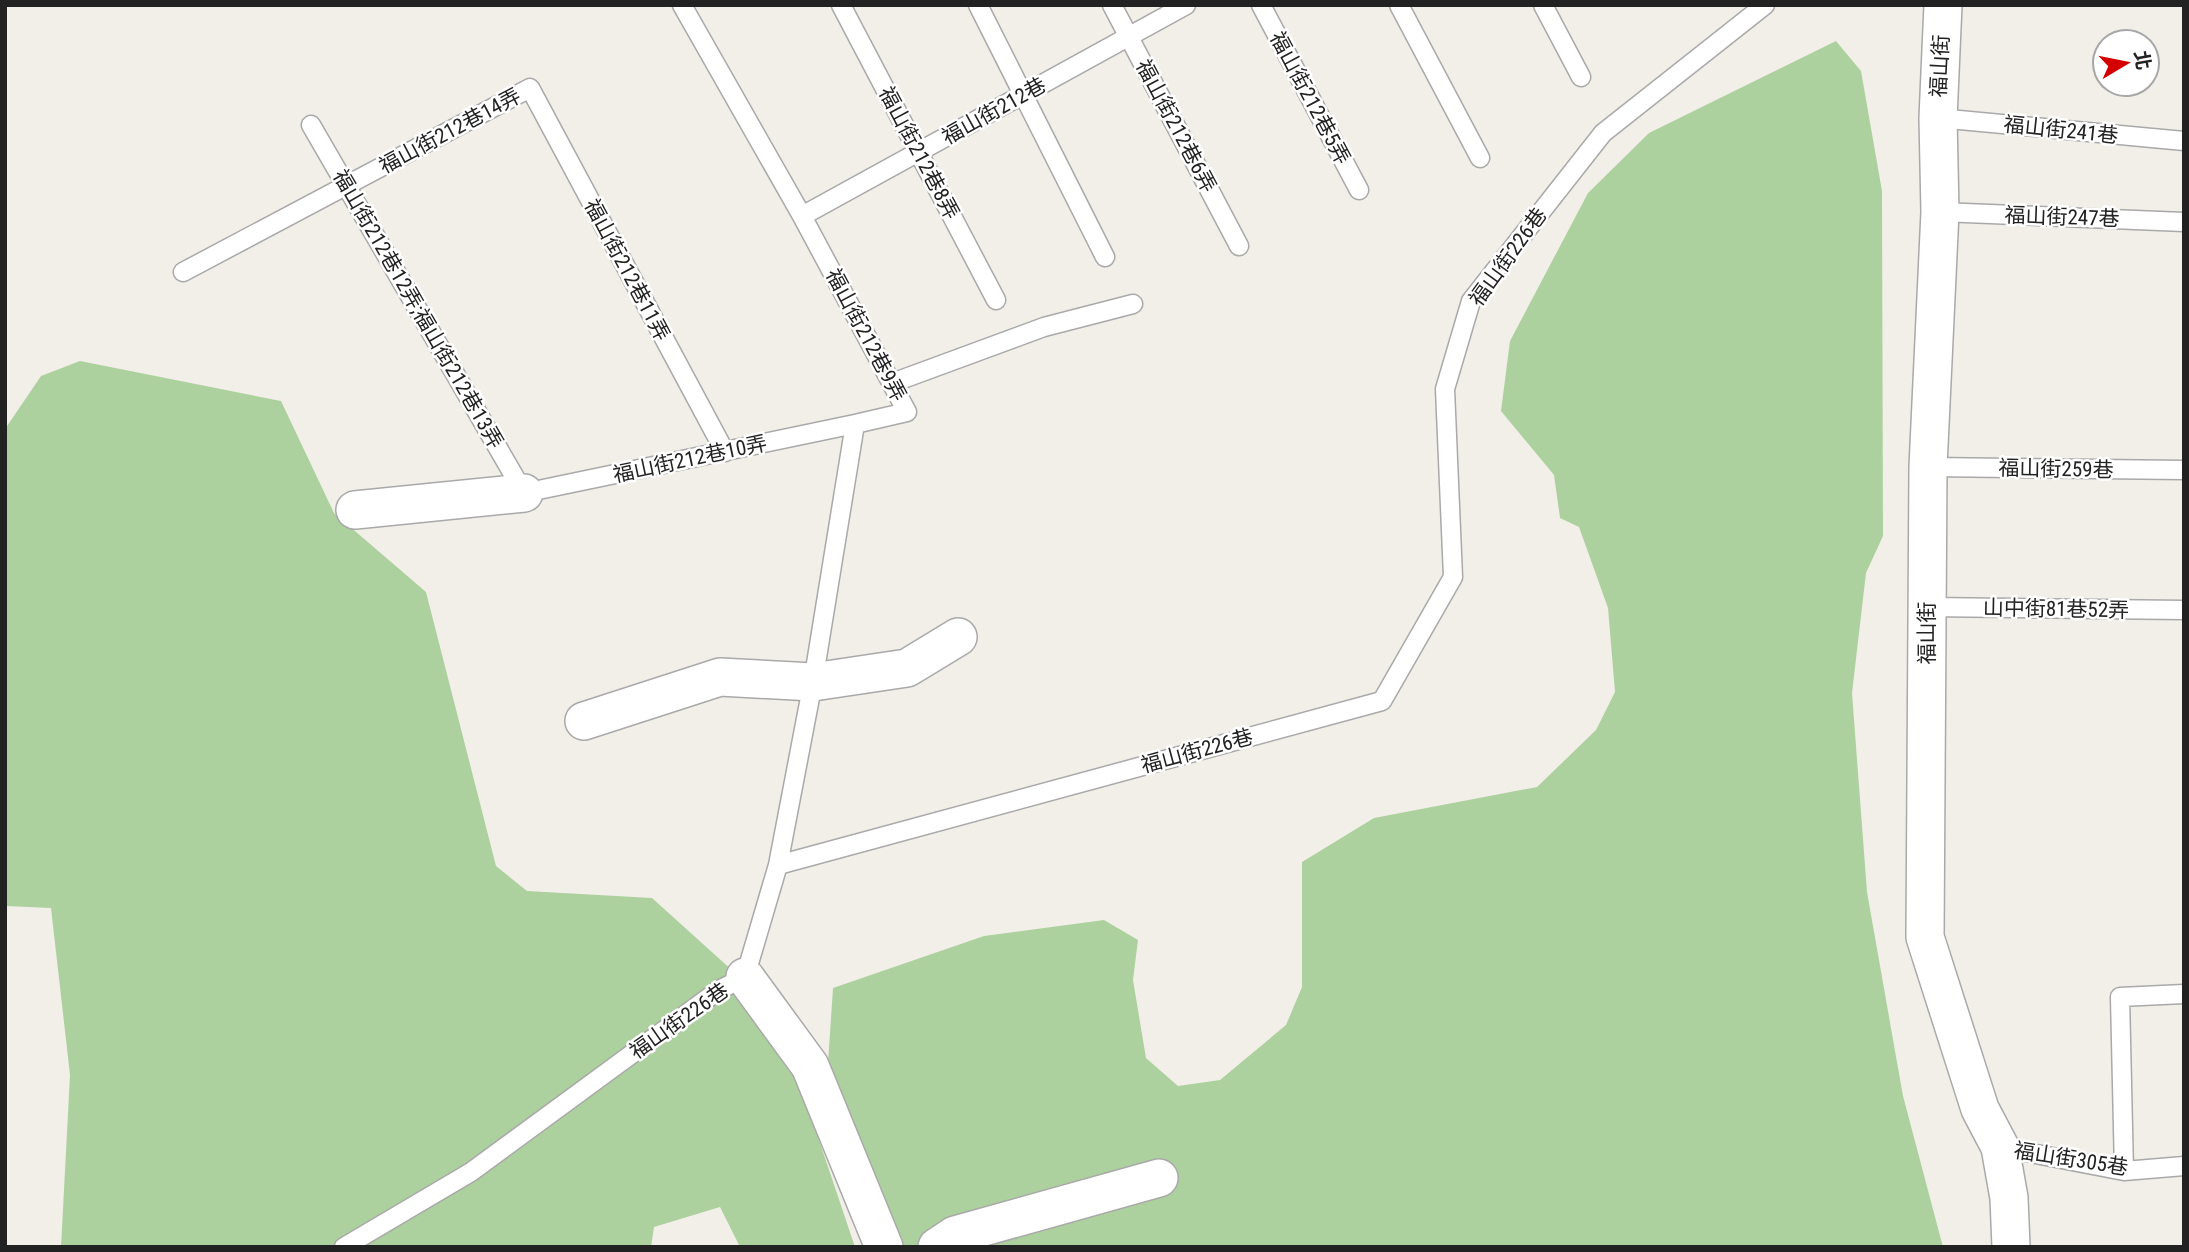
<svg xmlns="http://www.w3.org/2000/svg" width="2189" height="1252" viewBox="0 0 2189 1252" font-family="'Roboto Condensed','Noto Sans TC',sans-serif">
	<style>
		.forest { fill: #add19e }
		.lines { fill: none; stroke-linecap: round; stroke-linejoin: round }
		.service-casing { stroke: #a9a9a9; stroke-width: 21 }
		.minor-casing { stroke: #a9a9a9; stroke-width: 40 }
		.service { stroke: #fff; stroke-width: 18 }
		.minor { stroke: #fff; stroke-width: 37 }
		.labels { text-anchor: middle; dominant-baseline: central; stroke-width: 5; stroke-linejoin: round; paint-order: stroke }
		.street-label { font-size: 21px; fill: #222; stroke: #fff }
	</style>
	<rect width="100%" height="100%" fill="#f2efe9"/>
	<!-- forest -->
	<path class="forest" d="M1836 41 1861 71 1882 191 1883 536 1866 573 1852 693 1867 892 1903 1096 1943 1247H902L828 1063 833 988 984 936 1104 920 1138 940 1133 980 1146 1058 1178 1086 1220 1080 1286 1025 1302 987V862L1374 818 1537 787 1596 730 1615 692 1608 608 1579 527 1560 518 1554 475 1501 411 1510 341 1588 193 1649 133Z
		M80 361 281 401 334 513 426 592 496 866 527 891 652 898 744 981 789 1051 855 1247H740L720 1207 654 1227 651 1247H61L70 1075 51 908 5 906V429L41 376Z"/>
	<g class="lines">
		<!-- service casing -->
		<g class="service-casing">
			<path id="service" d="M841 5 996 300
				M978 5 1105 257
				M1112 5 1239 246
				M1261 5 1359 190
				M1399 5 1480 158
				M1543 5 1581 77
				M1938 118 2184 141
				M311 125 524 493 855 424
				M1940 212 2184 222
				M802 216 1186 5
				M183 272 530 88 725 452
				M892 383 1044 327 1133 304
				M1928 467 2184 470
				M1927 607 2184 610
				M778 865 1382 701 1453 577 1445 389 1471 301 1603 133 1765 5
				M2000 1147 2124 1171 2184 1166
				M2124 1171 2120 997 2184 994
				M344 1247 471 1172 719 990 745 977 778 865 813 682 855 424 907 412 802 216 682 5"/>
		</g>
		<!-- minor casing -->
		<g class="minor-casing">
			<path id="minor" d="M1943 5 1938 118 1940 212 1928 467 1925 937 1980 1109 2000 1147 2009 1198 2011 1247
				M355 510 524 493
				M584 721 720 677 813 682 907 668 958 637
				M745 977 810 1066 884 1247
				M937 1247 955 1235 1159 1178"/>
		</g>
		<!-- service -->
		<use href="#service" class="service"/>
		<!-- minor -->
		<use href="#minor" class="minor"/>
	</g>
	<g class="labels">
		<!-- street labels -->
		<g class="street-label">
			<text transform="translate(1940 66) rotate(-87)">福山街</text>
			<text transform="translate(1310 98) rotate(62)">福山街212巷5弄</text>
			<text transform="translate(994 111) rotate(-29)">福山街212巷</text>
			<text transform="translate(1176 126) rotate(62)">福山街212巷6弄</text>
			<text transform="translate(2061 130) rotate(6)">福山街241巷</text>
			<text transform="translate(450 131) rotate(-28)">福山街212巷14弄</text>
			<text transform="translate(919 153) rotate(62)">福山街212巷8弄</text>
			<text transform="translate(2062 217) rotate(2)">福山街247巷</text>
			<text transform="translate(1508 257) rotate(-54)">福山街226巷</text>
			<text transform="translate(627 270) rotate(62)">福山街212巷11弄</text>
			<text transform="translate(418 309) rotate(60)">福山街212巷12弄;福山街212巷13弄</text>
			<text transform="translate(866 335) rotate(62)">福山街212巷9弄</text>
			<text transform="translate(690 459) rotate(-12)">福山街212巷10弄</text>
			<text transform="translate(2056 469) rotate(1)">福山街259巷</text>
			<text transform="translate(2056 609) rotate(1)">山中街81巷52弄</text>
			<text transform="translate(1927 633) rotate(-90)">福山街</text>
			<text transform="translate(1197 751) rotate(-15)">福山街226巷</text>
			<text transform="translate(679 1021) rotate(-35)">福山街226巷</text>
			<text transform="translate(2071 1159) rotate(9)">福山街305巷</text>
		</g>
	</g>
	<!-- border -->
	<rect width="2189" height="1252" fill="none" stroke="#222222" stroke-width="14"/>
	<!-- north arrow -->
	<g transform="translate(2126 63) rotate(80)"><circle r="33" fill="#ffffff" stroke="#a7a7a7" stroke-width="2"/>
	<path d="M0-5L12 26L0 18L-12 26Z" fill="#d40000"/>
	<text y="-10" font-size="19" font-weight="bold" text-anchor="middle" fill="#222222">北</text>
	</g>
</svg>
